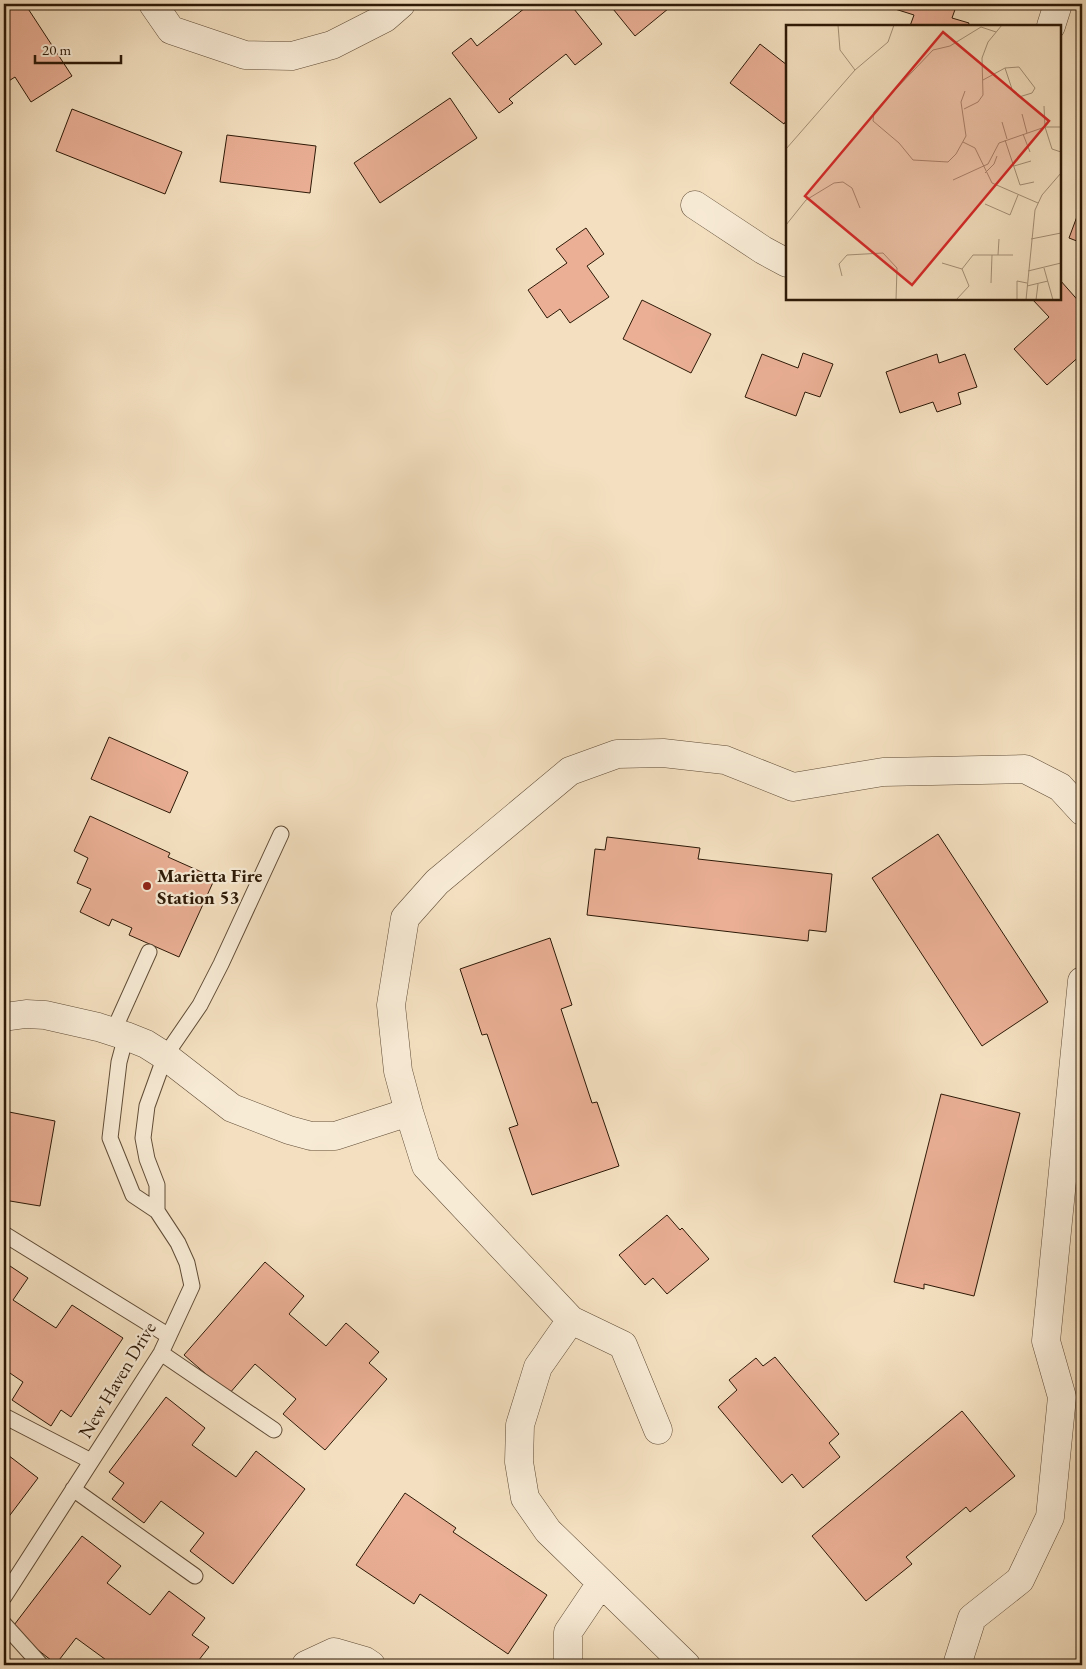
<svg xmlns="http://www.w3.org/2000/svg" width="1086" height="1669" viewBox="0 0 1086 1669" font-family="'EB Garamond',serif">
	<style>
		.building { fill: #eaaf95; stroke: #2d1907 }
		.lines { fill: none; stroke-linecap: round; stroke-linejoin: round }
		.service-casing { stroke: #5f4b35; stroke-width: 17 }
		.minor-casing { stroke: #5f4b35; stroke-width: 29 }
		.service { stroke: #f8ebd6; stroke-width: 15 }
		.minor { stroke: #f8ebd6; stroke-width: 28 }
		.poi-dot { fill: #8f2418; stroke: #f8ebd6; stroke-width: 2 }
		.labels { text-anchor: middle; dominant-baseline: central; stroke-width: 4.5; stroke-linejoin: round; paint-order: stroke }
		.poi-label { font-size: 19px; font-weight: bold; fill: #2d1907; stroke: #f8ebd6; text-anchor: start }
		.street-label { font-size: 19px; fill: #2d1907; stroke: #f8ebd6 }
		.inset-road { fill: none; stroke: #a49076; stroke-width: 1 }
		.view { fill: #d62828; fill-opacity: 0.15; stroke: #d62828; stroke-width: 2.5 }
		.inset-edge { fill: none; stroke: #2d1907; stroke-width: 2.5 }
	</style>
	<rect width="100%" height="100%" fill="#f4e0c0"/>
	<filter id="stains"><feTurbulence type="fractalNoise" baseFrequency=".004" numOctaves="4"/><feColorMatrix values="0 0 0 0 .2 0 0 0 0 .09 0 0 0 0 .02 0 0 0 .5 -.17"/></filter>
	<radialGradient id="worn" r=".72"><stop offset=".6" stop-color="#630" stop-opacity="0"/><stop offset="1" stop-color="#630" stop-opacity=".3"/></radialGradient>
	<!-- building -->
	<path class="building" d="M4 4H25L72 76 31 102 15 77 4 84Z
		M530 4H570L602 44 575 65 566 54 509 99 513 103 499 113 452 53 471 38 477 46Z
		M609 4H674L635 36Z
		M896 4H957L952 18 969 23 968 26H910L914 15 895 9Z
		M760 44 787 65V119L784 124 730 83Z
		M450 98 477 138 380 203 354 163Z
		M72 109 182 152 165 194 56 151Z
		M227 135 316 146 310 193 220 182Z
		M1082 203V243L1069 238Z
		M586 228 604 254 587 266 609 297 570 323 560 309 547 318 528 290 567 263 556 249Z
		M1060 280 1082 305V354L1047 385 1014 349 1049 317 1032 299H1060Z
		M642 300 711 334 691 373 623 339Z
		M803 353 833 364 820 397 805 392 796 416 745 397 762 354 798 368Z
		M937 354 939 363 965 354 977 387 958 393 961 404 937 412 933 402 900 413 886 372Z
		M109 737 188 772 170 813 91 779Z
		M90 816 170 853 168 857 215 878 179 957 129 935 132 928 112 919 109 926 80 912 91 889 77 883 88 858 74 851Z
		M938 834 1048 1002 982 1046 872 878Z
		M607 837 700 848 698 859 832 874 826 932 809 930 808 941 587 915 595 849 605 850Z
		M550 938 572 1005 561 1009 592 1103 597 1102 619 1166 532 1195 509 1128 518 1125 487 1034 482 1035 460 969Z
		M941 1094 1020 1113 974 1296 924 1284V1289L894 1282Z
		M4 1111 55 1121 40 1206 4 1200Z
		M667 1215 680 1230 682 1228 709 1259 667 1294 653 1278 645 1285 619 1255Z
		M4 1262 28 1278 13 1300 56 1328 72 1305 123 1338 71 1417 61 1410 51 1426 12 1400 23 1382 4 1369Z
		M265 1262 304 1296 289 1314 326 1346 346 1323 379 1352 369 1363 387 1379 325 1450 283 1414 296 1399 255 1364 229 1394 184 1355Z
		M775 1357 839 1434 829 1443 840 1457 803 1488 792 1474 782 1483 718 1407 737 1390 729 1380 756 1358 763 1366Z
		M166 1397 205 1428 192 1445 236 1477 256 1451 305 1489 233 1584 190 1551 204 1533 161 1501 144 1523 112 1499 124 1483 109 1472Z
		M962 1411 1015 1476 970 1512 966 1507 906 1557 912 1564 866 1601 812 1536Z
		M4 1452 38 1478 4 1523Z
		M405 1493 456 1528 453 1532 547 1595 508 1654 420 1594 414 1604 356 1565Z
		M82 1536 121 1566 107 1583 150 1615 169 1591 205 1618 192 1635 209 1647 195 1665H113L76 1638 56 1664 11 1629Z"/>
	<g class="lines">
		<!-- service casing -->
		<g class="service-casing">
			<path id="service" d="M113 1032 149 952
				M126 1036 119 1062 110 1138 133 1195 157 1211
				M4 1234 169 1336
				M161 1353 274 1430
				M4 1416 91 1461
				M73 1489 195 1576
				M4 1597 161 1353 192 1286 187 1263 178 1243 157 1211V1185L147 1159 143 1138 147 1106 165 1056 200 1005 221 964 281 834
				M4 1624 41 1665"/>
		</g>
		<!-- minor casing -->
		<g class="minor-casing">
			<path id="minor" d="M153 4 171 30 245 55 292 56 332 45 385 18 401 4
				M1051 26 1058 4
				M695 205 763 250 787 263
				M4 1017 26 1014 45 1015 98 1027 126 1036 146 1044 165 1056 232 1108 289 1130 311 1136H335L409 1112
				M571 1320 538 1367 520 1425 519 1462 525 1498 548 1531 686 1665
				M658 1430 623 1345 571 1320 426 1166 409 1112 398 1071 391 1005 405 918 437 882 570 771 617 754 663 753 725 760 793 787 883 772 1025 769 1060 787 1082 811
				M306 1665 334 1652 365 1661 371 1665
				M568 1665V1632L601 1583
				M957 1665 972 1618 1020 1580 1050 1517 1062 1397 1046 1341 1082 981"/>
		</g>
		<!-- service -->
		<use href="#service" class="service"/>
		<!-- minor -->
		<use href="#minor" class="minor"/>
	</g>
	<!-- markers -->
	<circle class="poi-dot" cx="147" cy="886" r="5"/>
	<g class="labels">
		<!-- poi labels -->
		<g class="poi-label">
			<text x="157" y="875">Marietta Fire<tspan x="157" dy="22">Station 53</tspan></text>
		</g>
		<!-- street labels -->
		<g class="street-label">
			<text transform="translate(117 1380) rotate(-59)">New Haven Drive</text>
		</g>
	</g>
	<!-- overview -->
	<g transform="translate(786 25)">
		<rect width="275" height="275" fill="#f4e0c0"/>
		<path class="inset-road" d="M52 0 54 25 69 45M233 42 249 63 246 68 233 72 227 67 219 43ZM197 55 219 43M179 66 175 77 180 111 170 129 162 137 127 135 113 118 87 96 88 87 147 25 164 21 195 2 210 7M258 81 259 102 266 124 275 127M178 84 192 77 197 70 196 33 202 17 216 0M236 89 241 108M216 97 221 114M237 109 244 127M219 115 234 160 248 157M177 117 189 123 206 158 252 178M0 124 69 45 102 17 108 0M228 141 245 136M199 148 208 139 211 131M167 155 202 139 213 118 259 102H275M199 179 224 190 232 170M0 200 20 175 48 158 57 157 66 163 74 183M245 214 275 208M212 230 213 214M156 238 176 244M258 243 267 275M176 244 187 230H227M242 246 275 238M56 251 53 239 61 230 97 228 111 243 110 275M205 258 206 230M241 261 262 256M170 275 183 261 176 244M231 275V256L241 258M240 275 249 185 256 170 275 148M250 275 252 259"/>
		<path class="view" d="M157 7 263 96 126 260 19 171Z"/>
		<rect width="275" height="275" class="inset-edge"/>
	</g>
	<!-- margin -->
	<rect width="1086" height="1669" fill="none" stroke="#f4e0c0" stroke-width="20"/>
	<rect x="5" y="5" width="1076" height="1659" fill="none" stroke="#2d1907" stroke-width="2.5"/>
	<rect x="10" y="10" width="1066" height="1649" fill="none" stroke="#2d1907"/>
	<!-- scale -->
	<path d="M35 55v8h86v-8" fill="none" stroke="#2d1907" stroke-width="2.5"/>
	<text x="42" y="55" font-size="15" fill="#2d1907" stroke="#f8ebd6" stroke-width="4" paint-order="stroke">20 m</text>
	<rect width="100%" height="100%" filter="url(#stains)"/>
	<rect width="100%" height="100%" fill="url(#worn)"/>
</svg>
